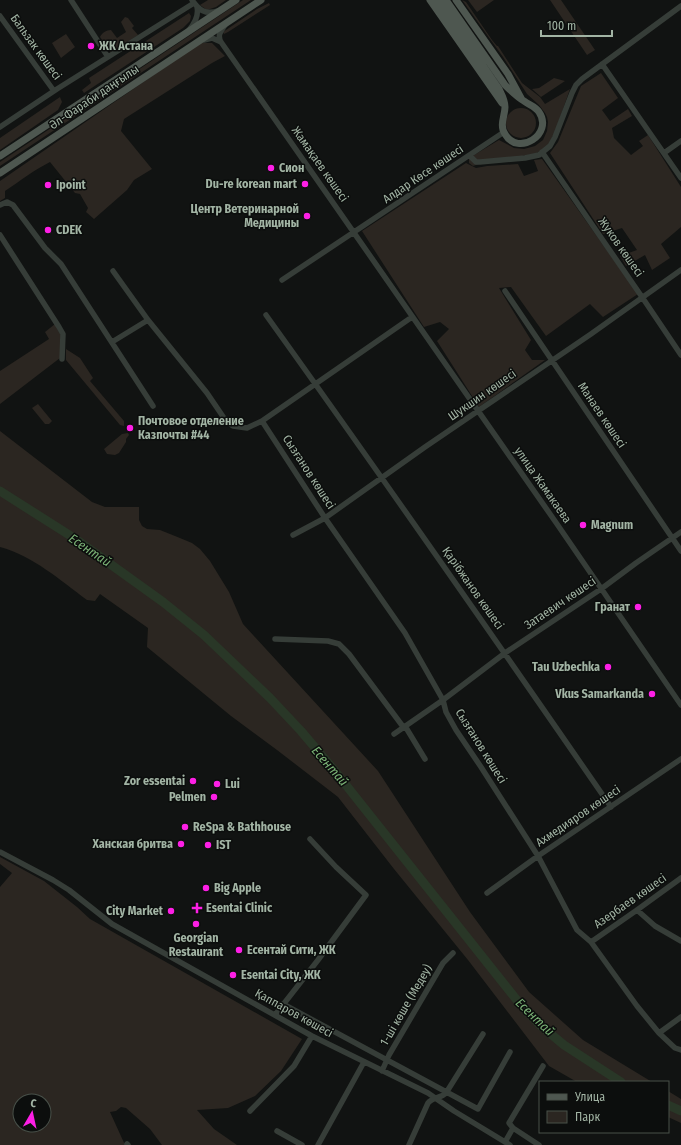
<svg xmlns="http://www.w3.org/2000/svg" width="681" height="1145" viewBox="0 0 681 1145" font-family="'Fira Sans Condensed',sans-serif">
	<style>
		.green { fill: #2b2621; fill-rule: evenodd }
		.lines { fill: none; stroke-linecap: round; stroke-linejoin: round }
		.river { stroke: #293727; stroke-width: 9 }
		.minor { stroke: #363d38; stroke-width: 5.5 }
		.major { stroke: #4e5750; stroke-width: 7 }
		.poi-dot { fill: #fd1fe5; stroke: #0c0e0d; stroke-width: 1.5 }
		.labels { text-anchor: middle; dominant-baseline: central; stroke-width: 3; stroke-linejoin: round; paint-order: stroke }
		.poi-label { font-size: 12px; font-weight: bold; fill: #a2b4a4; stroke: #0c0e0d; text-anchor: start }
		.street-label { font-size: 12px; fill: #a2b4a4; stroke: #0c0e0d }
		.water-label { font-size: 13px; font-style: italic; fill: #7bb276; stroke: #0c0e0d }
	</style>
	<rect width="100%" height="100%" fill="#111312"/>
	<!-- green -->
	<path class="green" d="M208 0H226L216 7 207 10 200 5Z
		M243 0H251L0 166V162Z
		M462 0 466 2 492 40 497 46H498L522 83 540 97 545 104 570 89 555 132 547 147 535 154 485 162 473 166 469 163V158L499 140 514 148 524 149 535 146 543 140 547 131 548 122 547 117 545 113 539 105 527 94 503 57Z
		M468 0H494L477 12Z
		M550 0H561L595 50 587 55Z
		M269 3 270 5 228 32 224 34 223 32 257 9Z
		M189 13 191 16 190 21 183 28 84 93 82 90 91 83 89 78Z
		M125 17 128 18 134 26 132 28 138 35 111 53 100 37C102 33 106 30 111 30L117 38 126 32 121 22Z
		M66 34 75 47 61 58 52 43Z
		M200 43H212L225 56 212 63 124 119 121 131 152 169 134 180 127 190 94 219 86 212 88 208 80 194 75 193 50 162C34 170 20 181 5 191V198L0 201V181Z
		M601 73 618 98 602 110 610 121 628 109 632 116 612 128 614 138 631 155 643 146 639 141 648 135 681 187V227L661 244 670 258 652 270 645 255 626 266 620 256 637 250 622 228 603 234 550 153 558 142 581 86Z
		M554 78 565 81 541 97 532 89 539 88Z
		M60 97 62 102 58 110 0 150V138Z
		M506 123a15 15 0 1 1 30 0a15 15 0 1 1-30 0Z
		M542 159 638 294 603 317 590 304 546 336 511 287 499 288 531 340 525 350 532 360H545L479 407 437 341 449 329 440 322 424 327 362 231 466 163 476 168 487 166 518 164 524 176 538 171 534 160Z
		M55 324 61 335 60 358 0 404V371L49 339 45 332Z
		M66 349 80 358 93 378 90 381 124 421V426L120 425 66 360Z
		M38 404 52 421 49 424H45L32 408Z
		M0 431 92 502 105 507H139V520L142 526 147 529 160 530 175 536 192 543 200 549 210 561 229 592 243 624 378 771 470 912 529 992 583 1040 652 1082H577L549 1066 468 960 394 869 338 797 277 750 231 716 147 647 148 628 100 594 95 601 87 600C60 580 33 556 0 547Z
		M128 433 129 435 126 439V442L119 453 115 455 107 454 104 449 122 434Z
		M0 857 44 881 77 907 90 919 302 1039 281 1071 255 1096 228 1108 197 1110 214 1129 237 1145H162L150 1129 126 1108 121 1107 116 1111 110 1112 125 1145H0V887L12 873 0 864ZM20 1101H44V1125H20Z
		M668 1091 681 1099V1123L668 1117Z"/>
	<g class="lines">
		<!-- river -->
		<path class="river" d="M0 491 74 538 163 602 204 635 270 698 301 731 334 770 520 1004 540 1025 564 1045 621 1082
			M668 1105 681 1111"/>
		<!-- minor -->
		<path class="minor" d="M71 0 108 57
			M192 0C199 10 205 15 218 11
			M0 16 54 91
			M225 25C221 31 217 35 221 42L557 524 681 705
			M189 30C195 23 199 16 197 7
			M204 40 212 38 221 42
			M602 64 681 178
			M0 127 57 89 194 3
			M542 152 642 297 681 355
			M664 153 681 141
			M470 156 476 162H480L525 158 539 155 550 146 555 137 572 93 576 85 582 79 681 6
			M0 205 7 202 13 205 45 248 61 264 153 406
			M0 235 59 327 63 334 62 359
			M113 271 148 320 207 393 226 421 233 426 247 428 262 421 412 317
			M282 280 504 132
			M505 291 681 551
			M266 315C383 478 497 642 611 807
			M112 342 148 320
			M262 421 325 518 405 633 443 700 446 712 456 730 481 767 538 856 577 930 591 942 637 1006 659 1033 675 1048 681 1050
			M293 535 325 518 425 447 591 334 681 270
			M275 639 328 641 339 644 349 654 404 728
			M405 726 425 759
			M394 734 443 700 505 653 601 589 636 563 681 532
			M0 852 53 880 69 890 112 924 312 1036 428 1093 454 1111 510 1145
			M487 893 538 856 681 759
			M637 910 655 926 681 941
			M591 942 637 910 681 878
			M283 1004 478 1109 510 1052
			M275 1015 318 960 366 895 336 867 310 839
			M659 1033 681 1017
			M382 1071 389 1055 443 963 453 953
			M250 1111 294 1066 312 1036
			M277 1131 302 1145
			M505 1142 513 1128
			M127 1144 128 1145
			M318 1145 364 1062
			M409 1145 428 1103C433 1097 441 1098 446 1093L483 1034
			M539 1145 513 1128 509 1123 543 1066"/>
		<!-- major -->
		<path class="major" d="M430 0 502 103
			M438 0 499 89C502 95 505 100 505 107 505 116 499 125 505 134 518 157 554 134 539 112 535 106 529 105 524 101 517 97 511 91 505 85L446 0
			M456 0 508 74 521 98
			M0 156 236 0
			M0 173 261 0"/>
	</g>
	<!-- markers -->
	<g class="poi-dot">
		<circle cx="91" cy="46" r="4"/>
		<circle cx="271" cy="168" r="4"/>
		<circle cx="305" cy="184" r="4"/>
		<circle cx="48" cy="185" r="4"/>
		<circle cx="307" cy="216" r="4"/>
		<circle cx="48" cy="230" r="4"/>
		<circle cx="130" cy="428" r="4"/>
		<circle cx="583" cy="525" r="4"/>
		<circle cx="638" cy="607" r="4"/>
		<circle cx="608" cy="667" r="4"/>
		<circle cx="652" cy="694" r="4"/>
		<circle cx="193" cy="781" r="4"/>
		<circle cx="217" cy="784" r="4"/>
		<circle cx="214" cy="797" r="4"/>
		<circle cx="185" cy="827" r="4"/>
		<circle cx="181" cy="844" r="4"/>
		<circle cx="208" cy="845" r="4"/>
		<circle cx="206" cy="888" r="4"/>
		<path d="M195 902h4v4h4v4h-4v4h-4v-4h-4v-4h4z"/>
		<circle cx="171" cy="911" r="4"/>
		<circle cx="196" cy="924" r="4"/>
		<circle cx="239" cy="950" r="4"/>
		<circle cx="233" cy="975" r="4"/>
	</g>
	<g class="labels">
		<!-- poi labels -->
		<g class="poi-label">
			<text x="99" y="46">ЖК Астана</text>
			<text x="279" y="168">Сион</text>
			<text x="297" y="184" text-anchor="end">Du-re korean mart</text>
			<text x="56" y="185">Ipoint</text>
			<text x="299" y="209" text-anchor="end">Центр Ветеринарной<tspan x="299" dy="14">Медицины</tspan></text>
			<text x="56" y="230">CDEK</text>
			<text x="138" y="421">Почтовое отделение<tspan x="138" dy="14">Казпочты #44</tspan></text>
			<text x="591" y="525">Magnum</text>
			<text x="630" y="607" text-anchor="end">Гранат</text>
			<text x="600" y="667" text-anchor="end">Tau Uzbechka</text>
			<text x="644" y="694" text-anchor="end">Vkus Samarkanda</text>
			<text x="185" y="781" text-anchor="end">Zor essentai</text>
			<text x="225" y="784">Lui</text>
			<text x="206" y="797" text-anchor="end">Pelmen</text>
			<text x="193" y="827">ReSpa &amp; Bathhouse</text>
			<text x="173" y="844" text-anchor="end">Ханская бритва</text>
			<text x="216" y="845">IST</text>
			<text x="214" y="888">Big Apple</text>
			<text x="206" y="908">Esentai Clinic</text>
			<text x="163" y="911" text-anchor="end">City Market</text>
			<text x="196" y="938" text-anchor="middle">Georgian<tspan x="196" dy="14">Restaurant</tspan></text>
			<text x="247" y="950">Есентай Сити, ЖК</text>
			<text x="241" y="975">Esentai City, ЖК</text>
		</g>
		<!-- street labels -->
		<g class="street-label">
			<text transform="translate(36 47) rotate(54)">Бальзак көшесі</text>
			<text transform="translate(94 97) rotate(-34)">Әл-Фараби даңғылы</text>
			<text transform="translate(320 164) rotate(55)">Жамақаев көшесі</text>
			<text transform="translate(423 174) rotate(-34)">Алдар Көсе көшесі</text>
			<text transform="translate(621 247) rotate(55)">Жуков көшесі</text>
			<text transform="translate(482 395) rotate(-35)">Шукшин көшесі</text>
			<text transform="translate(602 415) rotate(56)">Манаев көшесі</text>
			<text transform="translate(309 472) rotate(57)">Сызғанов көшесі</text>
			<text transform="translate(543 485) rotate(55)">улица Жамакаева</text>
			<text transform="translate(473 588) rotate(55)">Қарібжанов көшесі</text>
			<text transform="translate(560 603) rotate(-34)">Затаевич көшесі</text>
			<text transform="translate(481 746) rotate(58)">Сызғанов көшесі</text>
			<text transform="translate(578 816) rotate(-34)">Ахмедияров көшесі</text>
			<text transform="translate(630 901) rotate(-35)">Азербаев көшесі</text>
			<text transform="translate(406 1005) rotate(-60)">1-ші көше (Медеу)</text>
			<text transform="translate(294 1013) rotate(29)">Қаппаров көшесі</text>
		</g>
		<!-- water labels -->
		<g class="water-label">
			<text transform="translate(90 550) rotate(34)">Есентай</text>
			<text transform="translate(330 766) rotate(49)">Есентай</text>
			<text transform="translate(535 1017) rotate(44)">Есентай</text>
		</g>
	</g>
	<!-- legend -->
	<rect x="539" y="1081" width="130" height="52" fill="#0c0e0d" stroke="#485049"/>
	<rect x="547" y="1094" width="20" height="6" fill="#4e5750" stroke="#485049"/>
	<text x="575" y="1101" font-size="12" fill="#a2b4a4">Улица</text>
	<rect x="547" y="1111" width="20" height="12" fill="#2b2621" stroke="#485049"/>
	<text x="575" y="1121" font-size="12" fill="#a2b4a4">Парк</text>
	<!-- north arrow -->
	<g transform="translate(32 1113) rotate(9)"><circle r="19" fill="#0c0e0d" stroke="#485049"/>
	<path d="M0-3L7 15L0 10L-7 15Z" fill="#fd1fe5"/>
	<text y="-6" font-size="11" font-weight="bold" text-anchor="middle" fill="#a2b4a4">С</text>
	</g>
	<!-- scale -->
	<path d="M541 30v6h71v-6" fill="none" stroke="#a2b4a4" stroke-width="2"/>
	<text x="547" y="30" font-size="12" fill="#a2b4a4" stroke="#0c0e0d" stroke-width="3" paint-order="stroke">100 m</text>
</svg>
